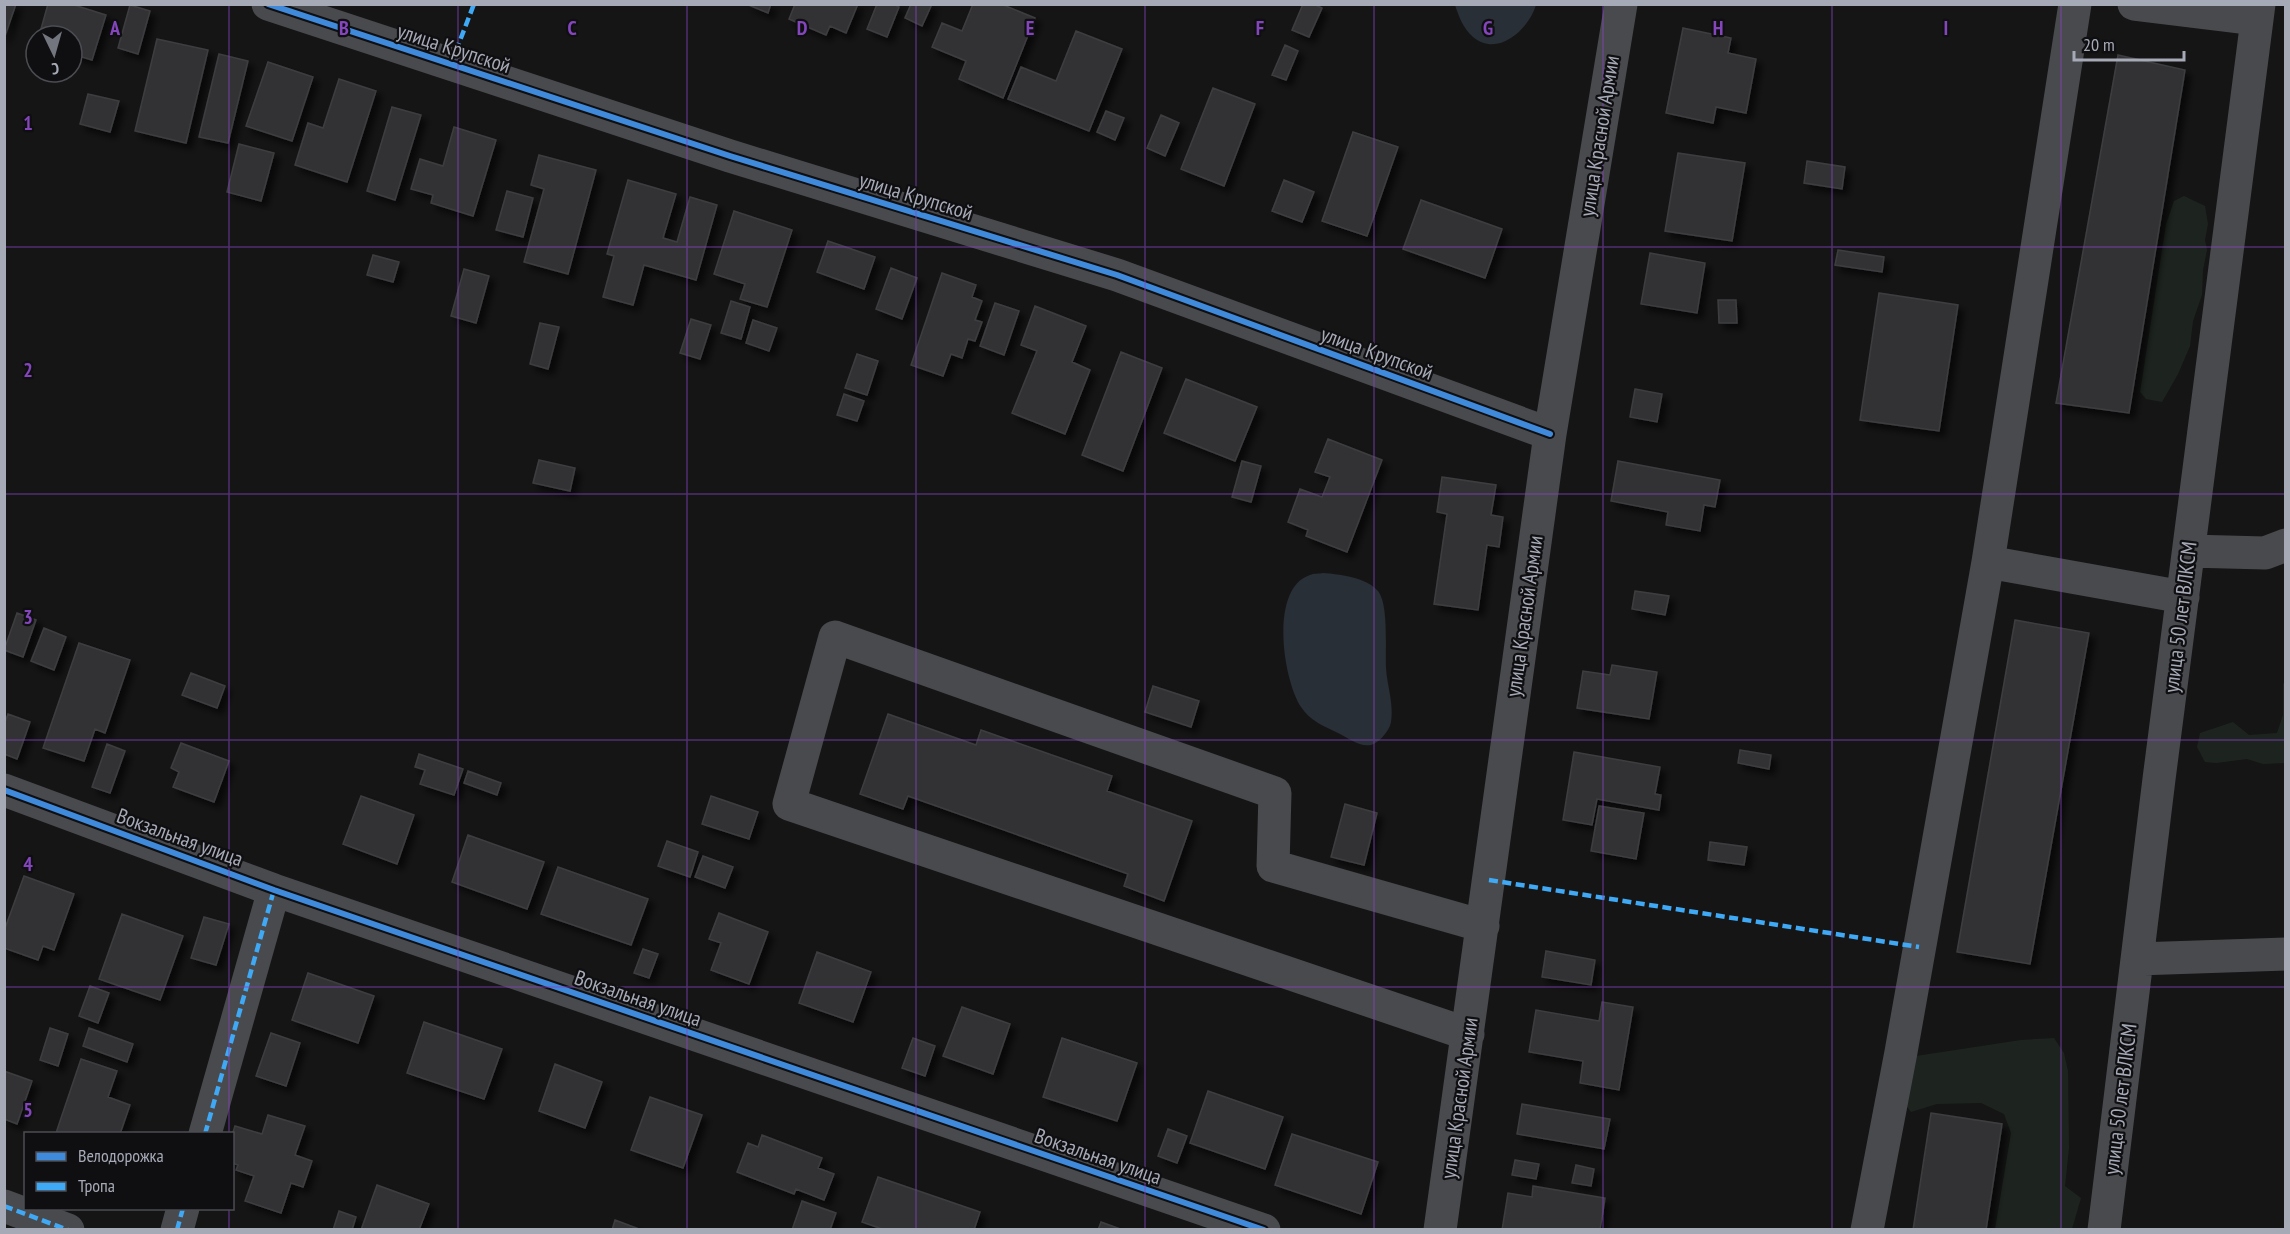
<svg xmlns="http://www.w3.org/2000/svg" width="2290" height="1234" viewBox="0 0 2290 1234" font-family="'PT Sans Narrow',sans-serif">
	<style>
		.green { fill: #1d241f }
		.water { fill: #292f36 }
		.building { fill: #333334; stroke: #3d3e41; stroke-width: 1.5; filter: url(#shadow) }
		.lines { fill: none; stroke-linecap: round; stroke-linejoin: round }
		.minor { stroke: #494a4e; stroke-width: 33 }
		.quiet { stroke: #3fa9f5; stroke-width: 4.5; stroke-dasharray: 9 4.5; stroke-linecap: butt }
		.cycleway-casing { stroke: #0f0f11; stroke-width: 10 }
		.cycleway { stroke: #408adc; stroke-width: 6 }
		.grid { fill: none; stroke: #8445bd; stroke-width: 1.5; stroke-opacity: 0.55 }
		.labels { text-anchor: middle; dominant-baseline: central; stroke-width: 4.5; stroke-linejoin: round; paint-order: stroke }
		.street-label { font-size: 21px; fill: #a6aab6; stroke: #0f0f11 }
		.grid-label { font-size: 20px; text-anchor: middle; font-weight: bold; fill: #8445bd; stroke: #0f0f11; stroke-width: 4.5; stroke-linejoin: round; paint-order: stroke }
	</style>
	<defs>
		<filter id="shadow"><feDropShadow dx="5.5" dy="5.5" stdDeviation="3" flood-color="#0009"/></filter>
	</defs>
	<rect width="100%" height="100%" fill="#151515"/>
	<!-- green -->
	<path class="green" d="M2184 196 2205 206 2208 224 2205 240 2207 250 2203 270 2202 295 2193 321 2190 346 2178 374 2162 402 2146 399 2140 392 2166 224 2174 201Z
		M2285 681V763L2263 764 2247 759 2216 763 2205 762 2197 747 2200 733 2233 722 2249 735 2277 733 2283 715V684Z
		M2054 1038 2064 1053 2068 1071 2069 1148 2065 1186 2081 1198 2072 1229H1995L2011 1133 2004 1114 1981 1103 1937 1104 1911 1112 1901 1099 1916 1056 2021 1040Z"/>
	<!-- water -->
	<path class="water" d="M1455 5V4L1536 5C1529 29 1498 58 1473 37 1463 28 1459 17 1455 5Z
		M1323 573C1340 574 1367 578 1378 591 1389 605 1385 650 1386 668 1387 685 1394 704 1391 722 1390 730 1379 743 1371 745 1359 747 1348 738 1338 733 1324 726 1310 721 1301 707 1283 680 1269 588 1310 575 1314 573 1319 574 1323 573Z"/>
	<!-- building -->
	<path class="building" d="M4 4H16L4 39Z
		M48 4H71L106 15 92 60 72 54V36H39Z
		M746 4H771L768 13Z
		M795 4H858L846 33 830 26 826 35 789 19Z
		M877 4H894L899 7 887 37 867 29Z
		M911 4H932L922 26 905 18Z
		M973 4H1001L1035 18 1003 98 959 79 966 61 932 47 942 23 962 31Z
		M1303 4H1314L1322 8 1309 37 1292 30Z
		M130 5 150 11 138 54 118 48Z
		M1683 28 1731 38 1728 53 1756 59 1746 113 1716 107 1713 123 1666 113Z
		M1076 31 1122 49 1089 131 1008 99 1021 67 1056 81Z
		M157 39 208 50 186 143 135 131Z
		M1285 45 1298 51 1286 80 1272 75Z
		M219 54 248 61 228 143 199 137Z
		M2118 55 2185 70 2129 413 2056 403Z
		M268 62 313 77 292 141 246 126Z
		M339 79 376 91 347 182 295 165 308 123 323 128Z
		M1213 88 1255 104 1224 186 1181 169Z
		M88 94 119 101 110 132 80 124Z
		M392 107 421 115 395 200 367 191Z
		M1106 111 1124 118 1115 140 1097 132Z
		M1161 115 1179 123 1165 156 1147 148Z
		M454 127 496 140 473 216 431 203 433 195 411 189 420 159 443 166Z
		M1353 132 1398 147 1367 236 1322 221Z
		M239 144 274 153 261 201 227 192Z
		M1678 153 1745 163 1732 241 1665 231Z
		M539 155 596 170 568 274 524 262 544 189 531 185Z
		M1807 161 1845 167 1842 189 1804 183Z
		M628 180 676 194 663 238 677 242 690 197 717 205 696 280 644 265 633 305 603 297 614 256 607 254Z
		M1284 180 1314 192 1302 222 1272 211Z
		M507 191 533 198 523 237 496 230Z
		M1421 200 1502 229 1485 278 1403 249Z
		M734 211 792 230 767 307 740 299 745 284 714 274Z
		M828 241 875 257 864 289 817 272Z
		M1838 250 1884 257 1882 272 1835 265Z
		M1650 253 1705 263 1697 313 1641 304Z
		M373 255 399 262 393 282 367 275Z
		M891 268 917 278 902 319 876 309Z
		M464 269 489 276 476 323 451 316Z
		M942 273 976 285 972 297 982 301 975 320 982 322 975 341 968 339 962 358 951 354 943 376 911 365Z
		M1879 293 1958 305 1939 431 1860 420Z
		M1718 300H1736L1737 323H1719Z
		M731 301 750 307 741 339 721 333Z
		M995 303 1019 311 1004 355 980 346Z
		M1035 306 1086 326 1072 362 1090 370 1065 434 1012 413 1037 351 1021 345Z
		M691 319 711 325 700 359 680 353Z
		M753 320 777 328 769 351 746 343Z
		M540 323 559 327 548 369 530 364Z
		M1121 352 1162 368 1123 471 1082 455Z
		M857 354 878 361 867 395 845 388Z
		M1186 379 1257 407 1235 461 1164 433Z
		M1635 389 1662 394 1657 422 1630 417Z
		M844 394 864 401 857 421 837 415Z
		M1328 439 1382 460 1347 552 1306 536 1308 530 1288 522 1300 489 1322 497 1330 477 1315 472Z
		M539 460 575 468 570 491 533 483Z
		M1242 461 1261 466 1251 502 1232 497Z
		M1618 461 1720 480 1715 507 1704 505 1700 531 1666 525 1668 512 1611 501Z
		M1442 477 1496 485 1491 515 1503 517 1499 547 1487 545 1478 610 1434 604 1447 514 1437 512Z
		M1635 591 1669 596 1665 615 1632 609Z
		M17 613 36 620 23 657 4 650Z
		M2015 620 2089 633 2030 964 1957 952Z
		M44 628 66 637 54 670 31 661Z
		M79 643 130 660 105 733 95 729 84 761 43 748Z
		M1612 665 1657 672 1649 719 1577 708 1583 671 1610 675Z
		M191 673 225 686 217 708 182 695Z
		M1153 686 1199 701 1191 727 1145 712Z
		M8 714 30 722 17 759 4 754V725Z
		M888 714 976 745 981 730 1112 776 1107 791 1192 821 1164 901 1124 886 1128 874 908 796 903 809 860 794Z
		M181 743 229 761 214 802 173 787 179 772 171 768Z
		M107 744 125 751 110 793 92 787Z
		M1740 750 1771 755 1769 769 1738 763Z
		M1574 752 1660 767 1655 794 1661 795 1659 810 1597 799 1592 825 1563 820Z
		M419 754 463 769 454 795 420 784 425 770 415 767Z
		M468 771 501 783 497 795 464 783Z
		M361 796 414 815 397 864 343 844Z
		M711 796 758 812 749 839 702 824Z
		M1345 804 1377 813 1364 865 1331 857Z
		M1599 806 1644 813 1636 859 1591 851Z
		M468 835 544 862 527 909 452 882Z
		M667 841 698 852 690 877 658 866Z
		M1710 842 1747 847 1744 865 1708 860Z
		M703 856 733 867 725 888 695 877Z
		M558 867 648 899 631 945 541 914Z
		M24 876 74 894 54 950 43 946 38 960 4 948V931Z
		M719 913 768 932 749 984 711 970 721 943 709 939Z
		M122 914 183 936 160 1000 99 979Z
		M204 917 229 924 216 965 191 958Z
		M643 949 658 954 649 978 634 973Z
		M1546 951 1595 960 1591 985 1542 977Z
		M817 952 871 972 853 1022 799 1003Z
		M308 973 374 996 358 1043 292 1020Z
		M90 986 109 993 98 1023 79 1016Z
		M1602 1002 1633 1007 1619 1090 1580 1083 1583 1061 1529 1052 1536 1010 1599 1021Z
		M962 1007 1010 1024 993 1074 943 1056Z
		M424 1022 502 1049 484 1099 407 1073Z
		M50 1028 68 1034 58 1066 40 1060Z
		M89 1028 133 1044 127 1062 83 1046Z
		M271 1033 300 1043 286 1086 256 1076Z
		M913 1038 935 1046 925 1076 902 1068Z
		M1062 1038 1137 1063 1117 1121 1043 1097Z
		M81 1059 117 1071 108 1097 130 1105 120 1134 56 1133Z
		M555 1064 602 1082 585 1128 539 1111Z
		M4 1071 32 1081 17 1124 4 1119Z
		M1208 1091 1283 1117 1265 1169 1190 1143Z
		M650 1097 702 1115 683 1168 631 1150Z
		M1522 1104 1610 1119 1604 1149 1517 1134Z
		M1931 1113 2002 1124 1986 1230H1913Z
		M268 1115 305 1126 295 1155 312 1161 303 1187 291 1183 281 1213 245 1201 254 1176 236 1170 238 1165 232 1163V1135L235 1126 262 1134Z
		M1168 1129 1187 1136 1177 1163 1158 1156Z
		M1292 1134 1378 1162 1361 1214 1275 1185Z
		M762 1135 822 1158 818 1168 834 1174 824 1200 796 1189 794 1194 737 1172 748 1143 758 1147Z
		M1515 1160 1539 1164 1536 1179 1512 1175Z
		M1576 1165 1594 1169 1591 1186 1572 1183Z
		M878 1177 980 1212 974 1230H885L862 1222Z
		M377 1185 429 1204 419 1230H361Z
		M1533 1186 1605 1198 1600 1230H1502L1508 1193 1532 1197Z
		M802 1201 836 1213 830 1230H792Z
		M339 1211 356 1217 352 1230H333Z
		M615 1220 639 1229 612 1230Z
		M1101 1222 1123 1230H1098Z"/>
	<g class="lines">
		<!-- minor -->
		<path class="minor" d="M268 4 730 156 1117 275 1550 434
			M2134 4 2257 19
			M2189 551 2265 553 2286 545
			M1988 562 2183 597
			M4 790 274 890 1264 1230
			M2137 959 2286 954
			M1468 1034 789 804 835 637 1275 793 1273 866 1483 926
			M205 1134 274 890
			M4 1206 68 1230
			M177 1230 183 1208
			M1440 1230 1550 434 1621 4
			M1867 1230 1901 1052 1988 562 2075 4
			M2104 1230 2159 779 2259 4"/>
		<!-- quiet -->
		<path class="quiet" d="M451 64 474 4
			M1489 880 1919 947
			M205 1134 274 890
			M4 1206 68 1230
			M177 1230 183 1208"/>
		<!-- cycleway casing -->
		<g class="cycleway-casing">
			<path id="cycleway" d="M268 4 730 156 1117 275 1550 434
				M4 790 274 890 1264 1230"/>
		</g>
		<!-- cycleway -->
		<use href="#cycleway" class="cycleway"/>
	</g>
	<!-- grid -->
	<path class="grid" d="M229 4V1134M458 4V1230M687 4V1230M916 4V1230M1145 4V1230M1374 4V1230M1603 4V1230M1832 4V1230M2061 4V1230M4 247H2286M4 494H2286M4 740H2286M4 987H2286M229 1208V1230"/>
	<g class="labels">
		<!-- street labels -->
		<g class="street-label">
			<text transform="translate(454 48) rotate(18)">улица Крупской</text>
			<text transform="translate(1599 136) rotate(-81)">улица Красной Армии</text>
			<text transform="translate(916 196) rotate(17)">улица Крупской</text>
			<text transform="translate(1377 353) rotate(20)">улица Крупской</text>
			<text transform="translate(1524 616) rotate(-82)">улица Красной Армии</text>
			<text transform="translate(2180 617) rotate(-83)">улица 50 лет ВЛКСМ</text>
			<text transform="translate(180 837) rotate(20)">Вокзальная улица</text>
			<text transform="translate(638 998) rotate(19)">Вокзальная улица</text>
			<text transform="translate(1459 1098) rotate(-82)">улица Красной Армии</text>
			<text transform="translate(2120 1099) rotate(-83)">улица 50 лет ВЛКСМ</text>
			<text transform="translate(1098 1156) rotate(19)">Вокзальная улица</text>
		</g>
	</g>
	<g class="grid-label">
		<text x="115" y="35">A</text>
		<text x="344" y="35">B</text>
		<text x="572" y="35">C</text>
		<text x="802" y="35">D</text>
		<text x="1030" y="35">E</text>
		<text x="1260" y="35">F</text>
		<text x="1488" y="35">G</text>
		<text x="1718" y="35">H</text>
		<text x="1946" y="35">I</text>
		<text x="28" y="130">1</text>
		<text x="28" y="377">2</text>
		<text x="28" y="624">3</text>
		<text x="28" y="871">4</text>
		<text x="28" y="1117">5</text>
	</g>
	<!-- border -->
	<rect width="2290" height="1234" fill="none" stroke="#a6aab6" stroke-width="12"/>
	<!-- legend -->
	<rect x="24" y="1132" width="210" height="78" fill="#0f0f11" stroke="#4b4d53" stroke-width="1.5"/>
	<rect x="36" y="1152" width="30" height="9" fill="#408adc" stroke="#4b4d53" stroke-width="1.5"/>
	<text x="78" y="1162" font-size="18" fill="#a6aab6">Велодорожка</text>
	<rect x="36" y="1182" width="30" height="9" fill="#3fa9f5" stroke="#4b4d53" stroke-width="1.5"/>
	<text x="78" y="1192" font-size="18" fill="#a6aab6">Тропа</text>
	<!-- north arrow -->
	<g transform="translate(54 54) rotate(175)"><circle r="28" fill="#0f0f11" stroke="#4b4d53" stroke-width="1.5"/>
	<path d="M0-4.5L10 22L0 15L-10 22Z" fill="#73767e"/>
	<text y="-9" font-size="16" font-weight="bold" text-anchor="middle" fill="#a6aab6">С</text>
	</g>
	<!-- scale -->
	<path d="M2074 51v9h110v-9" fill="none" stroke="#a6aab6" stroke-width="3"/>
	<text x="2083" y="51" font-size="18" fill="#a6aab6" stroke="#0f0f11" stroke-width="4.5" paint-order="stroke">20 m</text>
</svg>
